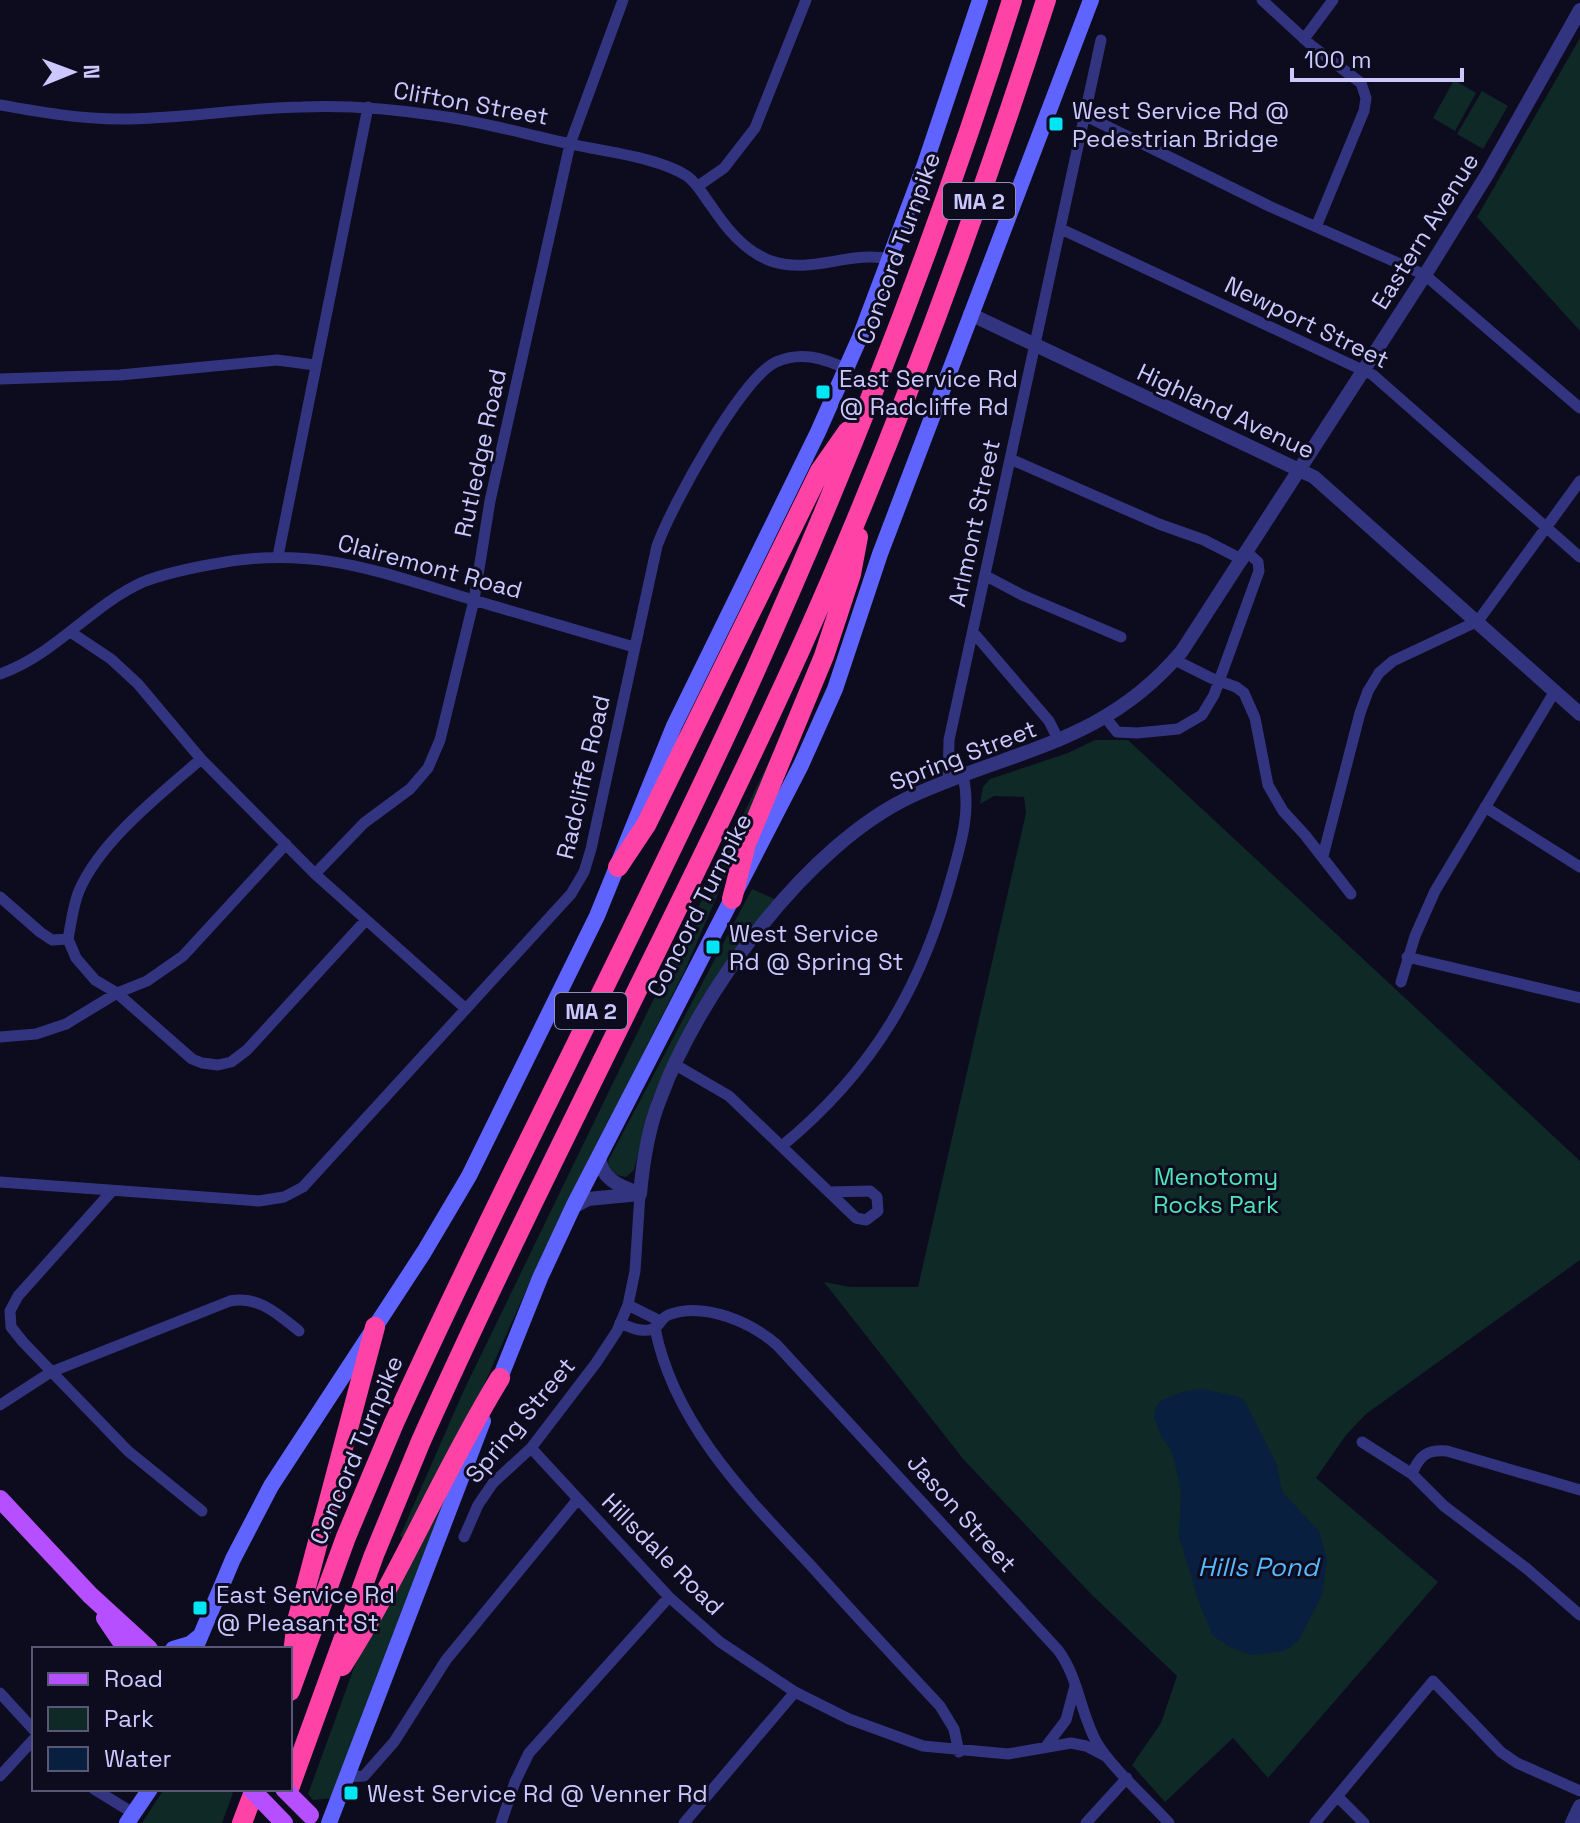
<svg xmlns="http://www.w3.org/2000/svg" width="1580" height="1823" viewBox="0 0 1580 1823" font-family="'Space Grotesk',sans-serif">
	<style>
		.green { fill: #0e2926 }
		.water { fill: #081f40 }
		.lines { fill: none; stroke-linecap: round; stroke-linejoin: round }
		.minor { stroke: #333480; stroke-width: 11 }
		.tertiary { stroke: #333480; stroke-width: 14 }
		.secondary { stroke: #5f63ff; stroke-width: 16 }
		.primary { stroke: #b54fff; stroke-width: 18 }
		.motorway { stroke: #ff43a6; stroke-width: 20 }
		.primary-bridge { stroke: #b54fff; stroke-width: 18 }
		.poi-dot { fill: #00e6f3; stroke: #0d0b1e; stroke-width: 3 }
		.labels { text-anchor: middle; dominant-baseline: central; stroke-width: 6; stroke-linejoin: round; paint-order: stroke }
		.shield { fill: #0d0b1e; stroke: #938fbc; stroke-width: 2 }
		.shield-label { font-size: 22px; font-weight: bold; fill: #ccc8ff }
		.street-label { font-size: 24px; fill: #ccc8ff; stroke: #0d0b1e }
		.poi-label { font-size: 24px; fill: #ccc8ff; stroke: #0d0b1e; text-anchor: start }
		.park-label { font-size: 24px; fill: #4fe4b8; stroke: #0d0b1e }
		.water-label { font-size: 26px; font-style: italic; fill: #56b9ff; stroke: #0d0b1e }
	</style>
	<rect width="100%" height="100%" fill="#0d0b1e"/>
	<!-- green -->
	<path class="green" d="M1580 38V331L1477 217Z
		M1454 80 1476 93 1455 131 1433 118Z
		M1482 91 1508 106 1483 149 1457 134Z
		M790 718H794L685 970 544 1250 471 1414 403 1538 400 1536 464 1390Z
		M1095 740H1128L1580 1161V1260L1366 1414 1346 1435 1316 1478 1438 1582 1268 1778 1233 1738 1165 1802 1132 1765 1161 1723 1177 1676 1091 1594 964 1460 824 1282 850 1287H918L1026 813 1024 797 994 796 980 804 983 787 990 779 1068 753Z
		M752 889 777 900 666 1068 652 1099 634 1170 626 1177C614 1175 609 1173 608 1161Z
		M447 1496 332 1798 313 1800 308 1794 358 1657 409 1559Z
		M164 1789H229L233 1793 222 1823H142Z"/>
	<!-- water -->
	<path class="water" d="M1202 1389 1236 1396 1244 1400 1277 1465 1282 1492 1319 1531 1327 1560 1322 1595 1298 1641 1284 1651 1251 1655 1232 1648 1213 1636 1200 1605 1179 1537 1181 1495 1178 1476 1171 1450 1161 1436 1154 1417 1156 1406 1162 1400 1182 1392Z"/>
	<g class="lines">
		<!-- minor -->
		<path class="minor" d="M1262 0 1312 46 1361 83 1366 98 1364 111 1316 227
			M1304 39 1333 0
			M0 105C39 112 80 119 120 119 181 119 241 108 302 107 348 105 394 109 440 116 484 122 528 135 571 144 605 152 658 157 687 176 697 183 703 195 710 204 726 228 744 251 771 261 812 275 850 250 890 259
			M1084 115 1271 207 1425 275 1580 408
			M698 186 724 168 755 128 806 0
			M1061 229 1373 375 1580 557
			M0 379 120 375 277 360 315 365
			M1010 459 1159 524 1204 540 1243 560
			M278 556 368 107
			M986 576 1022 595 1121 637
			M973 632 1049 721 1059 741
			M72 633 111 659 138 684 201 759 315 874 466 1009
			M1175 660 1211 678 1236 687 1244 693 1255 718 1268 785 1283 811 1305 835 1351 894
			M0 674C55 655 90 606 143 582 163 574 187 569 208 565 310 544 374 570 470 599 525 615 579 631 634 647
			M1105 717 1117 732 1137 733 1178 729 1202 715 1214 695 1259 571 1258 562 1248 553
			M948 782 949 740 1101 40
			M1485 807 1580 867
			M1323 856 1360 713 1368 691 1379 673 1393 661 1478 621 1580 481
			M315 874 364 823 410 789 428 768 440 740 474 600 490 501 570 144 623 0
			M0 897 40 932 52 940 68 939 76 958 95 980 117 993 192 1059 202 1063 218 1065 231 1062 247 1050 366 920
			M68 939C71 924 73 905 79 891 100 841 161 794 201 759
			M1407 957 1580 998
			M1401 982 1415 936 1435 891 1555 691
			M0 1037 36 1034 66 1024 117 993 147 981 183 956 286 844
			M674 1064 729 1096 856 1218 866 1220 878 1211 877 1197 870 1191 829 1192
			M782 1146C874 1070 922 987 953 872 962 840 971 809 963 776
			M0 1182 259 1201 284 1197 303 1187 571 894 584 872 591 849 657 546C671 507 741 378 776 362 801 351 823 358 847 369
			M111 1192 18 1296 10 1311 11 1327 23 1342 128 1451 202 1511
			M628 1305 660 1321
			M620 1323C631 1328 647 1335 657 1326 662 1321 663 1316 671 1314 706 1302 752 1323 777 1345L1058 1650C1079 1678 1080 1713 1097 1743 1111 1767 1149 1801 1169 1823
			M655 1328C674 1426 750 1500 815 1570 856 1616 898 1661 940 1706L954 1729 959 1752
			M0 1405 51 1372 230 1301C258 1295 279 1315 299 1331
			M1362 1442 1412 1474 1444 1506 1526 1568 1580 1615
			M531 1448 669 1597 720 1642 795 1692 849 1719 923 1746 1008 1754 1071 1743 1086 1746 1105 1756
			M1412 1474C1419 1456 1427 1449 1447 1451L1580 1490
			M464 1537 478 1505 493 1483 531 1448 596 1363 617 1331 628 1305 635 1271 640 1194
			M0 1693 34 1730
			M1047 1745 1066 1720 1075 1686
			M0 1776 34 1739
			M346 1777 364 1776 394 1742 446 1660 578 1499
			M94 1789 133 1813
			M1338 1797 1364 1823
			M501 1823 515 1782 529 1753 669 1597
			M684 1823 795 1692
			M1086 1823 1127 1778
			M1315 1823 1433 1681 1501 1752 1517 1763 1580 1791"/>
		<!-- tertiary -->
		<path class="tertiary" d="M970 314 1314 477 1580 714
			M599 1157C602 1179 617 1185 636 1192
			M640 1194C643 1161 648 1129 660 1099 699 992 808 844 912 796 1014 749 1104 744 1182 651L1425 275 1488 173 1580 10
			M573 1207 588 1199 640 1194
			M1572 1823 1580 1806"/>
		<!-- secondary -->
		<path class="secondary" d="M496 1388 540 1278 573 1207 801 765 835 689 880 554 1091 0
			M173 1649 190 1644 200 1636
			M195 1649 233 1559 271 1486 424 1252 469 1176 597 916 674 726 818 432 860 337 925 164 980 0
			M127 1823 150 1789
			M329 1823 483 1421"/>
		<!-- primary -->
		<path class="primary" d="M0 1499 90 1595 149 1649
			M105 1618 126 1649"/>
		<!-- motorway -->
		<path class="motorway" d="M618 867 646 825 820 471 848 431
			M732 899 746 844 824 656 851 574 858 537
			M292 1661 297 1621 375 1327
			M342 1666C401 1574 443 1471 500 1378
			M290 1691 346 1537 394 1423C503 1184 626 951 736 713 842 481 936 243 1012 0
			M290 1786 374 1555 421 1441C541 1174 679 916 800 650 895 439 975 220 1046 0
			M242 1823 255 1789"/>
		<!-- primary-bridge -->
		<path class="primary-bridge" d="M251 1789 284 1823
			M284 1789 310 1815"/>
	</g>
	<!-- markers -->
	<g class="poi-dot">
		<rect x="1048" y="116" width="16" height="16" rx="4"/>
		<rect x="815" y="384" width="16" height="16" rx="4"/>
		<rect x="705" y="939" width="16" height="16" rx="4"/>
		<rect x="192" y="1600" width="16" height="16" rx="4"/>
		<rect x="343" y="1785" width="16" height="16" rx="4"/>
	</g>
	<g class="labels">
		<!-- shield labels -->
		<g class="shield">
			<rect x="943" y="183" width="72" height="36" rx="6"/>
			<rect x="555" y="993" width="72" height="36" rx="6"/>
		</g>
		<g class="shield-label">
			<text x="979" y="201">MA 2</text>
			<text x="591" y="1011">MA 2</text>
		</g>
		<!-- street labels -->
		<g class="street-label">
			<text transform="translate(471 103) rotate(10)">Clifton Street</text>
			<text transform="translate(1425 231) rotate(-58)">Eastern Avenue</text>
			<text transform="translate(898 248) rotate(-70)">Concord Turnpike</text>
			<text transform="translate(1307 322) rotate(26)">Newport Street</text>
			<text transform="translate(1226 411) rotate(25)">Highland Avenue</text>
			<text transform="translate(480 453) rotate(-78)">Rutledge Road</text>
			<text transform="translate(974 523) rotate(-78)">Arlmont Street</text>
			<text transform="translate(430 566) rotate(15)">Clairemont Road</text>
			<text transform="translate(963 755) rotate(-21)">Spring Street</text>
			<text transform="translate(583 777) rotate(-77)">Radcliffe Road</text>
			<text transform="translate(699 905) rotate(-63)">Concord Turnpike</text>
			<text transform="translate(520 1420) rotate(-50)">Spring Street</text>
			<text transform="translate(356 1450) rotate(-67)">Concord Turnpike</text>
			<text transform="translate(962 1513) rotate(48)">Jason Street</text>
			<text transform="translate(663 1554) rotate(45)">Hillsdale Road</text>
		</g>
		<!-- poi labels -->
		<g class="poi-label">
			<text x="1072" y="110">West Service Rd @<tspan x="1072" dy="28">Pedestrian Bridge</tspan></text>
			<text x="839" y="378">East Service Rd<tspan x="839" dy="28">@ Radcliffe Rd</tspan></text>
			<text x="729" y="933">West Service<tspan x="729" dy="28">Rd @ Spring St</tspan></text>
			<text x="216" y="1594">East Service Rd<tspan x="216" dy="28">@ Pleasant St</tspan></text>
			<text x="367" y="1793">West Service Rd @ Venner Rd</text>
		</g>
		<!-- park labels -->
		<g class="park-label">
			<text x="1216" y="1176">Menotomy<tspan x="1216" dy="28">Rocks Park</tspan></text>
		</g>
		<!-- water labels -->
		<g class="water-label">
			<text x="1258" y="1567">Hills Pond</text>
		</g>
	</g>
	<!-- legend -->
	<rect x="32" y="1647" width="260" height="144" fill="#0d0b1e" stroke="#595778" stroke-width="2"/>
	<rect x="48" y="1673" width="40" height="12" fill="#b54fff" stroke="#595778" stroke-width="2"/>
	<text x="104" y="1687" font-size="24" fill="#ccc8ff">Road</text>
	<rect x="48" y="1707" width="40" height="24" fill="#0e2926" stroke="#595778" stroke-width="2"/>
	<text x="104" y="1727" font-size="24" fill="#ccc8ff">Park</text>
	<rect x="48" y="1747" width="40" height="24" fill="#081f40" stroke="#595778" stroke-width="2"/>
	<text x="104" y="1767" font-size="24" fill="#ccc8ff">Water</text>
	<!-- north arrow -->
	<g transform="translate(72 72) rotate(89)" stroke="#0d0b1e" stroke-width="6" paint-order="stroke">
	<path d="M0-6L14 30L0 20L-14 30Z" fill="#ccc8ff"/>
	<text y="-12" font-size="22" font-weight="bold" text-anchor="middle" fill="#ccc8ff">N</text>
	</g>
	<!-- scale -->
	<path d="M1292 68v12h170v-12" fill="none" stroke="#ccc8ff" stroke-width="4"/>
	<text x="1304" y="68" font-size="24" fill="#ccc8ff" stroke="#0d0b1e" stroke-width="6" paint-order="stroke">100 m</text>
</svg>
